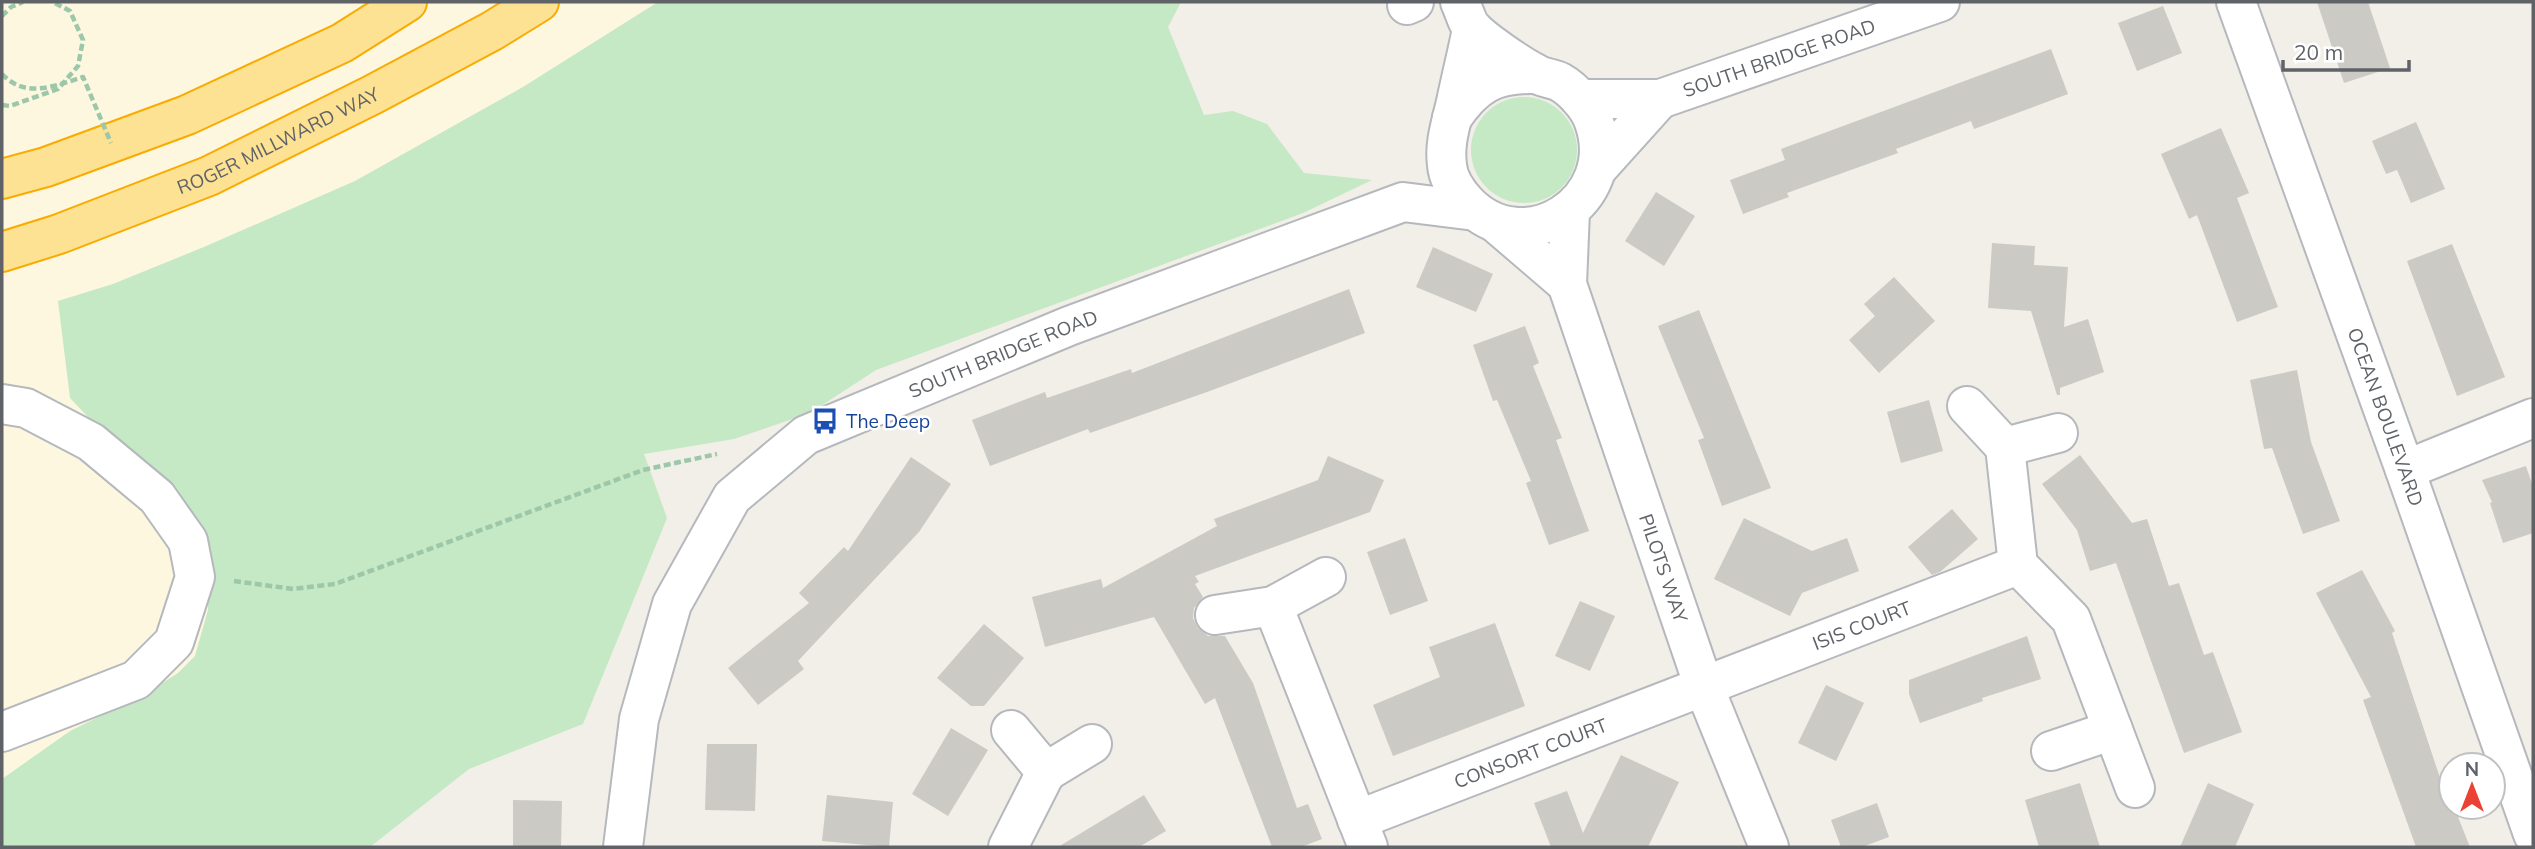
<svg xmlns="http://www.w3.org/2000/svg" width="2535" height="849" viewBox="0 0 2535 849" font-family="Mulish,sans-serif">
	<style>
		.commercial { fill: #fef7e0 }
		.green { fill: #c5e8c5 }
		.building { fill: #cccac5 }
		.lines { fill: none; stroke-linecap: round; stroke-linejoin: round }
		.minor-casing { stroke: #b5b8bc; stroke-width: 42 }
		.highway-casing { stroke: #f9ab00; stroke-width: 42 }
		.path { stroke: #9cc7a9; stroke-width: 4.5; stroke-dasharray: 7 3.5; stroke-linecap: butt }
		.minor { stroke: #fff; stroke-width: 38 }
		.highway { stroke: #fde293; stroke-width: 38 }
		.path-bridge { stroke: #9cc7a9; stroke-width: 4.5; stroke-dasharray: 7 3.5; stroke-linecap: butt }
		.labels { text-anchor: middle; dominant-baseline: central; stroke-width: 5; stroke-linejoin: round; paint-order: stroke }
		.street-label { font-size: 19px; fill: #5f6368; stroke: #fff }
		.transit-label { font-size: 19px; fill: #164399; stroke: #fff; text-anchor: start }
	</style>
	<rect width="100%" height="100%" fill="#f1efe8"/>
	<!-- commercial -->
	<path class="commercial" d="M2 2H658L523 87 355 181 204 247 113 284 58 301 208 545V610L195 656 178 673 2 779Z"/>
	<!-- green -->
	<path class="green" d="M658 2H1181L1168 27 1204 115 1233 111 1267 124 1304 173 1372 180 1303 213 876 370 810 413 734 439 644 454 667 518 583 724 469 769 370 847H2V779L70 731 147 693 178 673 195 656 208 610V545L70 398 58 301 113 284 204 247 355 181 523 87Z
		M1471 150a53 53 0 1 1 106 0a53 53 0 1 1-106 0Z"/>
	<!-- building -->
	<path class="building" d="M2317 2H2368L2390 68 2344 83Z
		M2163 6 2182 53 2137 71 2118 23Z
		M2051 49 2068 94 1974 129 1971 121 1896 149 1898 153 1787 193 1789 197 1743 214 1730 180 1785 160 1781 149Z
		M2416 122 2445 189 2411 203 2397 170 2386 174 2372 141Z
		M2221 128 2249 193 2237 198 2278 307 2237 322 2197 215 2189 219 2161 154Z
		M1656 192 1695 216 1664 266 1625 241Z
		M1992 243 2035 246 2034 265 2068 267 2064 327 2088 319 2104 372 2060 388V395H2057L2031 311 1988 308Z
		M2452 244 2505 377 2457 396 2407 261Z
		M1433 247 1493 274 1476 312 1416 287Z
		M1894 277 1935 321 1879 373 1849 340 1875 316 1864 304Z
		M1349 289 1365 333 1207 392 1090 433 1088 429 990 466 972 420 1045 392 1047 398 1131 369 1132 373Z
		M1699 310 1771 488 1722 506 1698 440 1704 438 1658 326Z
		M1525 326 1539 363 1533 366 1562 438 1556 440 1589 531 1549 545 1526 483 1531 481 1497 400 1493 401 1473 345Z
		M2297 370 2311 442 2340 521 2303 534 2272 448 2264 449 2250 380Z
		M1929 400 1943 451 1901 463 1887 412Z
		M2080 455 2132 523 2147 519 2169 586 2179 583 2204 655 2213 652 2242 732 2184 753 2116 563 2090 571 2077 530 2042 484Z
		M1328 456 1384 480 1370 512 1195 576 1199 582 1195 584 1203 597 1194 608 1193 618 1198 628 1208 636H1225L1253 683 1297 808 1308 804 1322 839 1301 847H1272L1215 698 1205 704 1154 617 1045 647 1032 597 1101 579 1103 588 1217 526 1214 519 1318 480Z
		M911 457 951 484 919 532 798 661 804 669 758 705 728 668 809 603 799 593 844 547 848 551Z
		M2526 466 2533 487V533L2503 543 2490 503 2492 502 2482 480Z
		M1952 509 1978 539 1940 572 1932 575 1908 547Z
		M1744 518 1812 551 1847 538 1859 571 1802 593 1790 616 1714 579Z
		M1405 538 1428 601 1390 615 1367 552Z
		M2362 570 2395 631 2392 633 2446 796 2449 795 2451 807H2454L2470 847H2416L2363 700 2371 697 2316 593Z
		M1580 601 1615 616 1590 671 1555 656Z
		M1495 623 1525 706 1393 756 1373 705 1440 677 1429 647Z
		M984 624 1024 658 984 706H971L937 678Z
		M2027 636 2041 679 1982 698 1983 701 1920 723 1909 694V680Z
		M1826 685 1864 703 1836 761 1798 743Z
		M951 728 988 750 948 816 912 794Z
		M707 744H757L755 811 705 810Z
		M1621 755 1679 782 1648 847H1551L1534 803 1567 791 1583 833Z
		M2080 783 2100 847H2039L2025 800Z
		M2208 783 2254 804 2235 847H2180Z
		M827 795 893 802 889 847 822 841Z
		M1144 795 1166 831 1139 847H1058Z
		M513 800 562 801 561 847H513Z
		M1877 803 1889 837 1862 847H1841L1831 820Z"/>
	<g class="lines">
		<!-- minor casing -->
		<g class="minor-casing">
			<g id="minor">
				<path d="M1460 2C1464 10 1467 24 1474 30 1484 41 1521 66 1535 73 1542 78 1552 78 1560 82 1574 90 1589 107 1594 122 1622 201 1524 264 1466 202 1457 192 1448 179 1447 165 1444 143 1451 124 1456 102 1461 78 1467 54 1472 29"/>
				<path id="s1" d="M2236 2 2405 470 2533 834"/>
				<path d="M1407 5 1414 2"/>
				<path id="s2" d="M1580 99H1660L1940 2"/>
				<path d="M1452 118C1475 84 1494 73 1536 74"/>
				<path d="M1597 169 1660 99"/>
				<path id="s3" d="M1570 211 1567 284 1704 687 1769 847"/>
				<path d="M1497 224 1567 284"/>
				<path d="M2 404 26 408 91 442 157 497 188 541 195 577 174 642 136 680 2 732"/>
				<path d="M1967 406 2005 447 2058 433"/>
				<path d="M2005 447 2018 565 2071 619 2135 788"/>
				<path d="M2405 470 2533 418"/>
				<path d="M1273 606 1368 847"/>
				<path d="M1215 615 1273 606 1326 577"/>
				<path d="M1011 730 1046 772 1092 744"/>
				<path d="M2051 751 2113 730"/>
				<path id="s4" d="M1357 820 2018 565"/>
				<path id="s5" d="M623 847 639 719 672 604 732 497 806 435 1069 326 1403 202 1475 211"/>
				<path d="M1008 847 1046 772"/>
			</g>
		</g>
		<!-- highway casing -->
		<g class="highway-casing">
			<g id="highway">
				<path d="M2 179 46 167 187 115 342 43 407 2"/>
				<path id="s6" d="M2 252 59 234 209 176 372 95 492 31 539 2"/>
			</g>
		</g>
		<!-- path -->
		<path class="path" d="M2 16 11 7 23 2
			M2 105 10 106 58 89 78 66 83 40 70 11 53 2
			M234 581 293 589 335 584 643 470 717 454"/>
		<!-- minor -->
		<use href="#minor" class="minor"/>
		<!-- highway -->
		<use href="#highway" class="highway"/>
		<!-- path-bridge -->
		<path class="path-bridge" d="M2 74C25 99 55 86 83 77L111 143"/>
	</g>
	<!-- icons -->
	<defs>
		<g id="bus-bare" transform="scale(2.1)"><path d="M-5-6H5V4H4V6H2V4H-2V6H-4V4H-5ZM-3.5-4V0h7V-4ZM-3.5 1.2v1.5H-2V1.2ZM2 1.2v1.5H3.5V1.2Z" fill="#1a4fb4" stroke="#fff" stroke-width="2.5" paint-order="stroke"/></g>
	</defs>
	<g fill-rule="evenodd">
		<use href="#bus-bare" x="825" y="421"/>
	</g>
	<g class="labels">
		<!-- street labels -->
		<g class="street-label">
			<text stroke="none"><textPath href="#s2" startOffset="206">SOUTH BRIDGE ROAD</textPath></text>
			<text stroke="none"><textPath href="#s6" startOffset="298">ROGER MILLWARD WAY</textPath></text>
			<text stroke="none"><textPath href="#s5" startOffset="681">SOUTH BRIDGE ROAD</textPath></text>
			<text stroke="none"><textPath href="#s1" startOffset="441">OCEAN BOULEVARD</textPath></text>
			<text stroke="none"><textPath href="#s3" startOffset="373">PILOTS WAY</textPath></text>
			<text stroke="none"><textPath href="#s4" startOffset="541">ISIS COURT</textPath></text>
			<text stroke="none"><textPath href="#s4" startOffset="186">CONSORT COURT</textPath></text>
		</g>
		<!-- transit labels -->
		<g class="transit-label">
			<text x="846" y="421">The Deep</text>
		</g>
	</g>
	<!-- border -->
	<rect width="2535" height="849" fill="none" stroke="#5f6368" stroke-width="7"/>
	<!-- north arrow -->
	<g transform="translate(2472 786)"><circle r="33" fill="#ffffff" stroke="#bfc1c3" stroke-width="2"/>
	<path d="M0-5L12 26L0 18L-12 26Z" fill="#ea4335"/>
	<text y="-10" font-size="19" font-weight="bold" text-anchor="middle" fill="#5f6368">N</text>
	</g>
	<!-- scale -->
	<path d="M2283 60v10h126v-10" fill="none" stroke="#5f6368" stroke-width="3.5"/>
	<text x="2294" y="60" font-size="21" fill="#5f6368" stroke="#ffffff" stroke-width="5" paint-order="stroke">20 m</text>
</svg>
